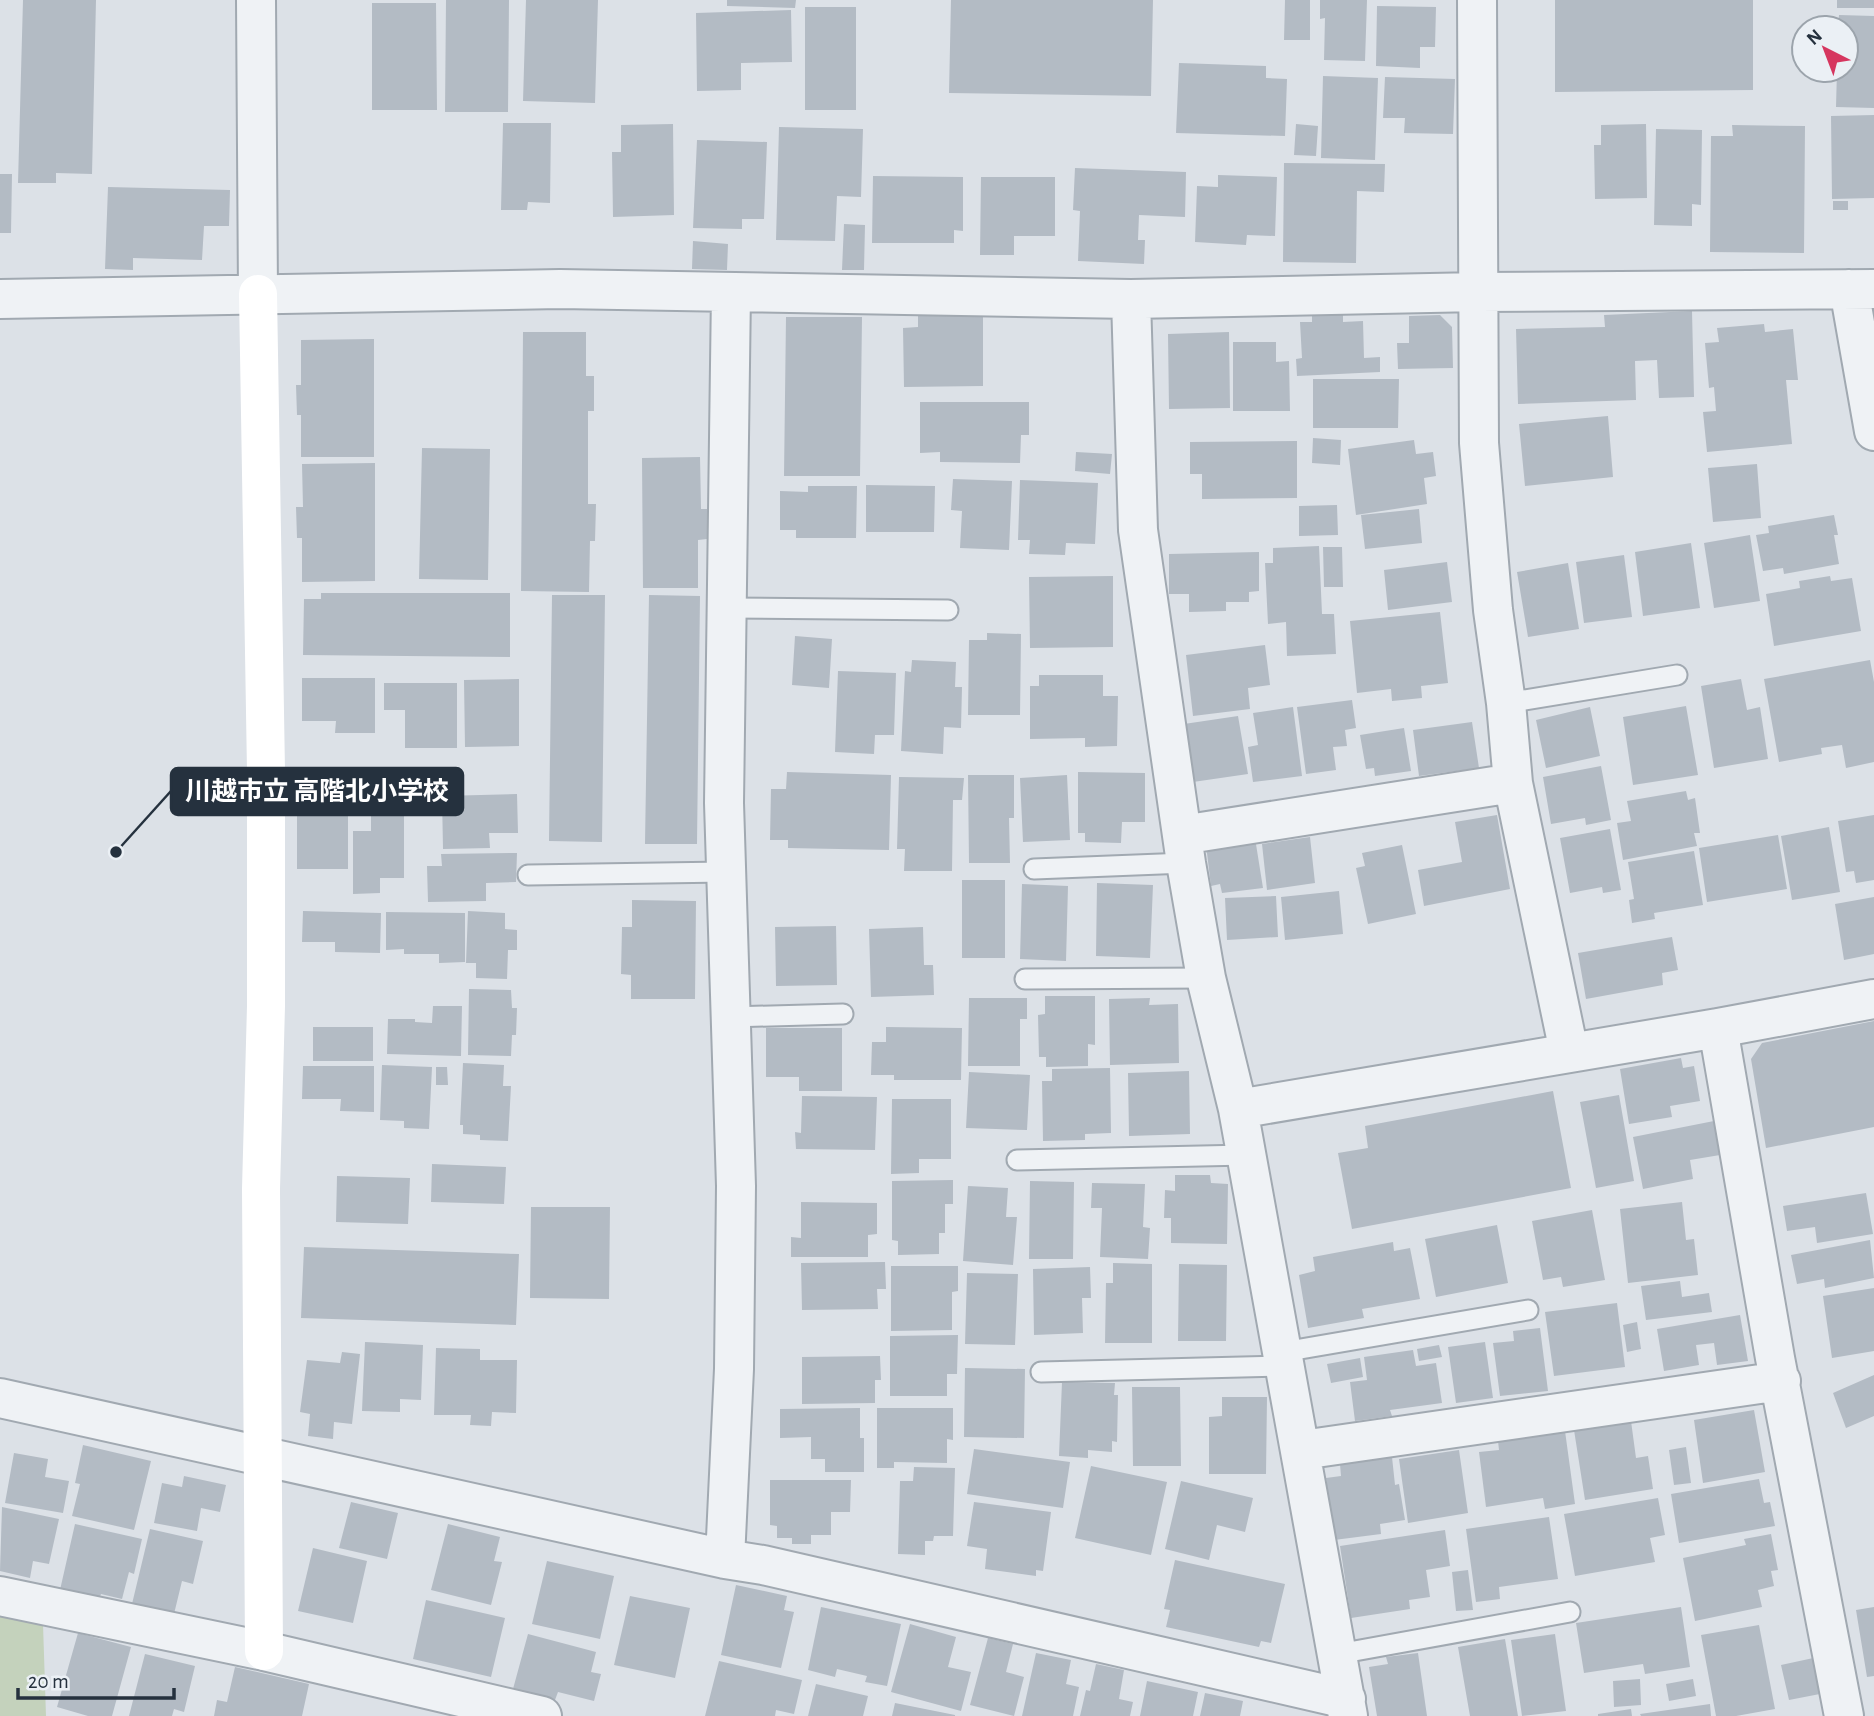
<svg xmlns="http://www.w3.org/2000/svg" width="1874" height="1716" viewBox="0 0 1874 1716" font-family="'Alegreya Sans','Noto Sans JP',sans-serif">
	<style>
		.green { fill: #c4d2bc }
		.building { fill: #b3bbc4 }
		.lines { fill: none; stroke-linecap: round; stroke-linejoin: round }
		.lane-casing { stroke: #a1a9b1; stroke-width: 23 }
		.street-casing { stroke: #a1a9b1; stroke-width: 42 }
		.lane { stroke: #eff2f5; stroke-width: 19 }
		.street { stroke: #eff2f5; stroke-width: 38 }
		.secondary { stroke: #fff; stroke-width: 38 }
		.leader { fill: none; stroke: #25313e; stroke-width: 2.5 }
		.callout-dot { fill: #25313e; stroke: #ebf0f5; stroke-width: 2.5 }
		.callout { fill: #25313e; stroke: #25313e; stroke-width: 2.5 }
		.callout-label { font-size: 26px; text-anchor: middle; font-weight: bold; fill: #fff }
	</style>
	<rect width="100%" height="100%" fill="#dce1e7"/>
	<!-- green -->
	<path class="green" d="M0 1614 43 1624 46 1716H0Z"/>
	<!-- building -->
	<path class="building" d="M23 0H96L92 174 56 173V183H18Z
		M446 0H509L508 112H445Z
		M526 0H598L595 103 523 101Z
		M727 0H796L795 8 727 6Z
		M951 0H1153L1151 96 949 93Z
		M1285 0H1310V40H1284Z
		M1320 0H1367L1365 61 1324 60 1325 18 1320 19Z
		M1555 0H1753V90L1555 92Z
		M1837 0H1874V8H1837Z
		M372 3H436L437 110H372Z
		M1377 6 1436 7 1435 47H1420V68L1376 66Z
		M805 7H856V110H805Z
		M791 10 792 62 741 63V90L697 91 696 13Z
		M1839 15 1874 16V108L1836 107 1837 70H1846V28H1838Z
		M1179 63 1266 66V78L1287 79 1285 136 1176 133Z
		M1323 76 1378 78 1375 160 1321 158Z
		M1385 77 1455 79 1453 134 1404 133 1405 118H1383Z
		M1874 115V198L1832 199 1831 116Z
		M503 123H551L550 203 528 202 527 210H501Z
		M673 124 674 215 613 217 612 152H621V125Z
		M1296 124 1318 126 1316 156 1294 155Z
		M1646 124 1647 198 1595 199 1594 145H1601V125Z
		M1732 125 1805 126 1804 253 1710 252 1711 136H1733Z
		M779 127 863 129 861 197 837 196 835 241 776 240Z
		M1656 129 1702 130 1701 205 1692 204V226L1654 225Z
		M697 140 767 142 764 219H742V229L693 228Z
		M1284 163 1385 164 1384 192 1357 191 1356 263 1283 262Z
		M1075 168 1186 172 1185 217 1139 215 1138 240H1145L1144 264 1078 261 1080 211 1073 210Z
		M0 174H12L11 233H0Z
		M1218 175 1277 177 1275 236 1247 235 1246 245 1195 242 1197 186 1218 187Z
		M873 176 963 177V231L954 230V243H872Z
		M981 177H1055V236H1014V255H980Z
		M108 187 230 190 229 226H204L202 260 133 258V270L105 269Z
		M1833 201H1848V210H1833Z
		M844 224 865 225 864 270H842Z
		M693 241 728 244 727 270 692 269Z
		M1343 310V322L1363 321 1364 358 1380 357V372L1297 376 1296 359 1302 358 1300 322H1312V312Z
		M1692 311 1694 397 1659 398 1657 360 1635 361 1636 400 1518 404 1516 329 1605 327 1604 315Z
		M983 312V386L904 387 903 328 918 327V313Z
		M1440 315 1452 327 1453 368 1398 369 1397 343H1409V316Z
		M786 317H862L860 476H784Z
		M1764 324 1765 332 1793 329 1798 380H1786L1792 444 1707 452 1703 412 1716 411 1714 387 1709 388 1705 343 1719 342 1717 328Z
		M523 332H586V376H594V411H588V504H596L595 541H590L589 592 521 591Z
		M1229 332 1230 408 1169 409 1168 334Z
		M374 339V457H301V415H297L296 385H301V340Z
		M1233 342H1276V362L1289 361 1290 411H1233Z
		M1313 379H1399L1398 428H1313Z
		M920 402H1029V435H1021L1020 463 940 462V452L920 453Z
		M1608 416 1613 477 1525 486 1519 424Z
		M1313 438 1341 440 1340 465 1312 463Z
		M1414 440 1416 454 1433 452 1436 476 1424 478 1427 504 1356 515 1348 449Z
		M1297 441V498L1202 499V474H1190V442Z
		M422 448 490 449 488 580 419 579Z
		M1076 452 1112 454 1110 474 1075 471Z
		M700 457 701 509H707V539L698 540V588H643L642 458Z
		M375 463V581L302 582V538H297L296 507H303L302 464Z
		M1757 464 1761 518 1713 522 1708 468Z
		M953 479 1012 481 1009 550 960 548 962 511 951 510Z
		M1020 480 1098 483 1095 544 1066 543 1065 555 1029 554 1030 540H1018Z
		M866 485 935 486 934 532H866Z
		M808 486H857L856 538H796V530H780V491L808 492Z
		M1337 505 1338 535 1299 536V506Z
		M1419 509 1422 543 1365 549 1361 515Z
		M1834 515 1838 535H1834L1839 564 1784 574 1783 568 1763 571 1756 535 1769 533 1768 526Z
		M1750 535 1760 601 1714 608 1704 543Z
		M1691 543 1700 608 1643 616 1635 552Z
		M1319 546 1322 614H1334L1336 654 1287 656 1286 622 1268 624 1265 563H1273V548Z
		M1323 547H1342L1343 587H1324Z
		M1259 552V591L1249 592V602H1226V611L1189 612V594H1169V554Z
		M1624 555 1632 617 1584 623 1576 562Z
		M1447 562 1452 602 1388 610 1384 570Z
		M1568 563 1579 629 1528 637 1517 572Z
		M1113 576V647L1030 648 1029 577Z
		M1830 576 1831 581 1852 578 1861 631 1774 646 1766 594 1800 588 1799 581Z
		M321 593H510V657L303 655 304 599H321Z
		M552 595H605L602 842 549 841Z
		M649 595 700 596 697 844H645Z
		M1440 612 1448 683 1421 686 1422 698 1392 701 1391 689 1357 693 1350 621Z
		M987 633 1021 634 1020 715H968L969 640H987Z
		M795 636 832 639 829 688 792 685Z
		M1265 645 1270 685 1248 688 1250 709 1193 716 1186 655Z
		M912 660 956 662 955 687H962L961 728 944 727 943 754 901 751 905 671 911 672Z
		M1870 660 1874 682V762L1846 768 1842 745 1821 748 1822 754 1779 762 1764 679Z
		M838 671 896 673 894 735H875L874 754 835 752Z
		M1039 675H1103V696H1118L1117 746 1085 747V738L1030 739V686H1039Z
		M302 678H375V733H335L336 721H302Z
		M519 679V746L465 747 464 680Z
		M1741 679 1747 710 1760 707 1768 759 1714 768 1701 686Z
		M384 683H457V748H405V710H384Z
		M1352 700 1356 728 1345 730 1347 746 1333 747 1336 770 1306 774 1297 707Z
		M1686 706 1698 775 1633 785 1623 717Z
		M1293 707 1302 776 1253 782 1248 747 1258 745 1253 713Z
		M1590 707 1600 756 1546 768 1536 720Z
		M1238 716 1248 774 1193 782 1184 724Z
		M1472 722 1479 768 1419 776 1413 730Z
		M1404 728 1411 771 1375 776 1374 768 1366 769 1360 735Z
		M1601 766 1611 820 1586 825 1585 818 1551 824 1543 777Z
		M787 772 891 775 889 850 788 848V840H770L771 789H786Z
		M1078 772 1145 773V822H1122L1121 843 1085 842V833H1078Z
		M968 775H1014V818H1009L1010 863H969Z
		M1067 775 1070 840 1023 842 1020 778Z
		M899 777 964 778 962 800H953L952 871H904L905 849H897Z
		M315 790H348V869H297V812L315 811Z
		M1686 791 1688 800 1695 798 1700 833H1694L1697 846 1623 860 1617 823 1631 821 1627 801Z
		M517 794 518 833H489L490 848 443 849 442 796Z
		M404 809V878H380V893L353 894V831H371V810Z
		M1497 815 1510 889 1424 906 1418 870 1462 862 1455 822Z
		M1874 815V880L1856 883 1854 871 1846 872 1838 821Z
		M1829 827 1840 892 1792 900 1781 836Z
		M1610 829 1621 890 1603 893 1602 887 1570 893 1560 838Z
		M1778 835 1787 889 1707 902 1699 848Z
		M1310 837 1315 883 1267 890 1262 844Z
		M1255 838 1263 888 1222 893 1220 884 1211 886 1206 845Z
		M1402 845 1416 914 1368 924 1356 868 1365 866 1362 853Z
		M1694 851 1703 905 1654 913 1655 919 1632 923 1629 900 1634 899 1628 862Z
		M517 853 516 882 486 883V901L428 902 427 866H442L441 854Z
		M962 880H1005V958H962Z
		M1097 883 1153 885 1150 958 1096 956Z
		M1022 884 1068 886 1066 961 1020 959Z
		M1339 891 1343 934 1285 940 1281 897Z
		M1276 896 1278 937 1227 940 1225 898Z
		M1874 897V954L1844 960 1835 904Z
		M632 900 696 901 695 999H631V975L621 974 622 927H632Z
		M303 911 381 913 380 953 335 952V942H302Z
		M468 911 505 913V929L517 930V950H508L507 979 476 978V963H466Z
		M386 912 465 913V962L439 963V954H404V949L386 950Z
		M836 926 837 985 776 986 775 927Z
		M923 927 924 965H933L934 995 871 997 869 929Z
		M1672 937 1678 970 1662 973 1663 985 1586 999 1578 953Z
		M469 989 511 990 512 1008H517L516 1035H512L511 1056 468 1055Z
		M1045 996H1095V1045L1088 1044V1066L1046 1067V1057H1039L1038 1015 1045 1014Z
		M969 998H1027V1019H1020V1066H968Z
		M1150 998 1149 1005 1178 1004 1179 1063 1110 1065 1109 999Z
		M433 1006H462L461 1056 387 1054 388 1019H415V1022L432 1023Z
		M1874 1021V1127L1766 1148 1751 1059 1762 1043Z
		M313 1027H373V1061H313Z
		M886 1027 962 1028 961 1080H894V1075H871L872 1042H886Z
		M766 1028H842V1091H799V1077H766Z
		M1681 1058 1683 1068 1694 1066 1700 1101 1670 1106 1672 1117 1629 1124 1620 1069Z
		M463 1063 504 1065 503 1086H511L508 1141 480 1140V1135L463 1134V1125H460Z
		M382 1065 432 1067 429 1129 404 1128V1121L380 1120Z
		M303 1066H374V1112L340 1111 341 1099H302Z
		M436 1067H447L448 1085H436Z
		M1110 1068 1111 1133 1085 1134V1140L1043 1141 1042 1081H1052V1069Z
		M1189 1071 1190 1134 1129 1136 1128 1073Z
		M969 1072 1030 1075 1027 1130 966 1128Z
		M1553 1091 1571 1188 1352 1229 1338 1153 1368 1148 1365 1126Z
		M1619 1095 1634 1181 1596 1188 1580 1102Z
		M802 1096 877 1097 875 1150 796 1149 795 1132 801 1133Z
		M892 1099H951V1159H919V1173L891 1174Z
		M1714 1121 1720 1155 1690 1160 1693 1179 1643 1189 1633 1137Z
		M432 1164 506 1167 504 1204 431 1202Z
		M1175 1175H1210L1211 1183 1228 1184 1227 1244 1171 1243V1218H1164L1165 1190 1175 1191Z
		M337 1176 410 1178 408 1224 336 1222Z
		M953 1180V1204H945V1233H939V1254L898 1255V1241L892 1240V1181Z
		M1030 1181 1074 1182 1073 1259H1029Z
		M1092 1183 1145 1184 1143 1227 1150 1228 1148 1259 1100 1257 1102 1208H1091Z
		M968 1186 1008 1188 1006 1217H1017L1013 1265 963 1261Z
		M1866 1193 1873 1234 1817 1243 1815 1227 1787 1231 1783 1206Z
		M801 1202 877 1203V1234L868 1235V1257H791V1237L801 1238Z
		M1682 1202 1686 1240 1694 1239 1698 1275 1628 1283 1620 1209Z
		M531 1207H610L609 1299 530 1298Z
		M1592 1210 1605 1280 1563 1287 1561 1277 1543 1280 1532 1221Z
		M1497 1225 1508 1283 1436 1297 1425 1239Z
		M1870 1240 1874 1278 1825 1288 1824 1279 1797 1284 1791 1255Z
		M1393 1242 1394 1251 1410 1248 1420 1299 1362 1309 1364 1318 1308 1328 1299 1275 1315 1271 1313 1257Z
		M304 1247 519 1254 516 1325 301 1318Z
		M885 1262 886 1289H877L878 1309 802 1310 801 1263Z
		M1113 1263 1152 1264V1343H1105L1106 1283H1113Z
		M1179 1264 1227 1265 1226 1341H1178Z
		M891 1266H958V1291L952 1292V1330L891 1331Z
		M1090 1267 1091 1298H1082L1083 1333 1034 1335 1033 1269Z
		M967 1273 1018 1274 1015 1345 965 1344Z
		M1680 1281 1682 1297 1709 1293 1712 1312 1646 1320 1641 1286Z
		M1874 1288V1351L1832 1358 1823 1296Z
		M1617 1303 1625 1367 1554 1376 1545 1312Z
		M1740 1315 1748 1361 1717 1365 1714 1343 1696 1345 1699 1365 1664 1371 1657 1329Z
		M1637 1322 1641 1349 1627 1352 1623 1325Z
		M1540 1328 1548 1391 1500 1396 1493 1343 1514 1341 1513 1331Z
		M958 1335 957 1374H947V1396H890V1336Z
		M365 1342 423 1345 421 1400 400 1399V1412L362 1411Z
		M1485 1342 1493 1398 1456 1403 1448 1347Z
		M1439 1345 1442 1357 1419 1361 1417 1349Z
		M436 1348 480 1349V1360H517L516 1413 492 1412 491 1426 470 1425 471 1415H434Z
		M1413 1350 1416 1366 1436 1363 1442 1403 1390 1410 1392 1416 1355 1421 1350 1382 1367 1380 1364 1357Z
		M342 1352 360 1354 352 1424 334 1422 333 1439 308 1436 310 1414 300 1412 307 1360 340 1363Z
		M880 1356 881 1380H875V1403L802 1404V1357Z
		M1360 1358 1363 1377 1331 1383 1327 1364Z
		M965 1368 1025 1369 1024 1438 964 1437Z
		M1874 1375V1416L1846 1428 1833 1393Z
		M1062 1382 1115 1383 1114 1395H1118L1117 1442 1112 1441V1452L1088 1450V1458L1059 1456Z
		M1132 1387H1180L1181 1466H1133Z
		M1222 1397H1267L1266 1474H1209V1417L1222 1416Z
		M860 1408V1438H864V1472H825V1459H811V1437L780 1438V1409Z
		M877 1408H953V1440L947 1439V1463L894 1462V1468H877Z
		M1754 1410 1765 1472 1703 1483 1694 1420Z
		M1631 1421 1636 1458 1648 1456 1653 1489 1585 1500 1574 1430Z
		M1565 1431 1575 1504 1545 1509 1543 1498 1486 1507 1479 1452 1499 1450 1498 1441Z
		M83 1445 151 1461 134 1530 72 1516 80 1484 75 1483Z
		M1686 1447 1691 1483 1674 1485 1669 1450Z
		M974 1449 1070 1462 1063 1508 967 1494Z
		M1459 1450 1468 1513 1408 1523 1399 1459Z
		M14 1453 48 1459 45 1477 69 1481 63 1513 5 1503Z
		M1392 1457 1395 1485 1399 1484 1405 1520 1380 1524 1381 1534 1334 1540 1326 1478 1341 1476 1340 1464Z
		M1091 1466 1167 1482 1151 1555 1075 1538Z
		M914 1467 955 1468 953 1536H934L933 1541H925V1555L898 1554 900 1481H913Z
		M184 1476 226 1485 220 1512 201 1508 197 1531 154 1523 162 1483 182 1487Z
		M1759 1479 1764 1503 1770 1502 1775 1526 1679 1543 1671 1494Z
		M770 1480H851L850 1512H831V1535H811V1544H792V1538H777V1526L770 1525Z
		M1181 1481 1253 1498 1245 1532 1217 1525 1209 1560 1165 1549Z
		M1658 1498 1665 1535 1650 1538 1655 1562 1575 1576 1564 1514Z
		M351 1502 398 1513 387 1559 339 1548Z
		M974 1502 1051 1512 1043 1571 1036 1570V1576L985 1569 987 1549 967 1546Z
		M2 1507 59 1519 49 1564 33 1561 30 1578 0 1571Z
		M1549 1517 1558 1579 1499 1587 1500 1599 1476 1602 1466 1529Z
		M75 1524 142 1539 134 1574 129 1572 122 1599 101 1594 99 1599 60 1590Z
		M448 1524 500 1537 494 1561 502 1562 491 1605 431 1590Z
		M150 1529 203 1541 193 1584 182 1581 174 1614 132 1604Z
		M1445 1530 1450 1566 1426 1570 1430 1597 1409 1600 1410 1609 1351 1618 1340 1546Z
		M1771 1534 1778 1570 1771 1571 1774 1586 1758 1590 1762 1607 1695 1621 1683 1558 1746 1545 1744 1539Z
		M313 1548 367 1561 353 1623 298 1611Z
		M1175 1560 1285 1584 1271 1643 1261 1641 1259 1647 1166 1627 1170 1610 1164 1609Z
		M547 1561 614 1576 600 1639 532 1624Z
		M1468 1570 1473 1610 1456 1611 1452 1572Z
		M736 1585 787 1596 784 1610 794 1612 781 1668 721 1655Z
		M630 1596 690 1608 675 1678 614 1665Z
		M426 1600 505 1618 491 1677 413 1659Z
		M821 1607 901 1624 887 1686 865 1682 867 1676 837 1669 835 1677 808 1670Z
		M1681 1607 1690 1667 1645 1674 1643 1664 1584 1673 1576 1623Z
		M1874 1607V1676L1867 1677 1856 1610Z
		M910 1624 956 1637 948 1667 971 1672 961 1711 891 1692Z
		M1759 1625 1775 1709 1736 1716H1716L1701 1635Z
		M78 1633 131 1647 112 1716H88L57 1707Z
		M528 1634 596 1652 591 1672 601 1674 594 1701 558 1692 555 1700 513 1689Z
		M1555 1634 1566 1711 1522 1716 1511 1640Z
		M988 1638 1013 1644 1006 1672 1024 1677 1014 1716 970 1705Z
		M1505 1639 1518 1716H1470L1458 1647Z
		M1036 1653 1071 1660 1066 1684 1079 1687 1073 1716H1022Z
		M1418 1653 1427 1716H1377L1369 1667 1388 1664 1386 1657Z
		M145 1654 195 1666 184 1712 174 1709 172 1716H129Z
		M1818 1657 1825 1693 1789 1700 1781 1665Z
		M719 1661 802 1680 794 1714 776 1710 775 1716H705Z
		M1096 1664 1124 1670 1119 1699 1133 1702 1130 1716H1080L1086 1690 1090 1691Z
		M235 1667 309 1684 302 1716H214L217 1700 227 1702Z
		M1640 1679 1641 1705 1614 1707 1613 1681Z
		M1693 1679 1696 1696 1669 1701 1666 1684Z
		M1147 1681 1198 1692 1193 1716H1140Z
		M816 1684 868 1696 863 1716H808Z
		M1205 1693 1243 1701 1240 1716H1200Z
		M895 1703 955 1715V1716H892Z
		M1710 1704 1711 1716H1641L1640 1714Z
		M1631 1709 1632 1716H1598V1714Z"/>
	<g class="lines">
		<!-- lane casing -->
		<g class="lane-casing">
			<path id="lane" d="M727 608 948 610
				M1506 703 1677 675
				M1034 869 1186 863
				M528 875 725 872
				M1025 979 1206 978
				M730 1017 843 1014
				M1017 1160 1247 1155
				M1283 1352 1528 1310
				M1041 1372 1285 1366
				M1338 1654 1570 1612"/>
		</g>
		<!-- street casing -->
		<g class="street-casing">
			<path id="street" d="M256 0 258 294
				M1477 0 1479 443 1493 610 1506 703 1513 783 1569 1052
				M1849 289 1874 431
				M0 299 560 289 1131 299 1479 292 1874 289
				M1131 299 1138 530 1186 863 1206 978 1238 1109 1348 1716
				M1182 835 1513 783
				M1718 1028 1775 1358 1844 1716
				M1238 1109 1718 1028 1874 999
				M0 1398 725 1559 763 1565 1346 1699
				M1302 1450 1781 1381
				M725 1559 734 1369 736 1186 724 803 731 292
				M0 1596 264 1651 542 1716"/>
		</g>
		<!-- lane -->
		<use href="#lane" class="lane"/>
		<!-- street -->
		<use href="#street" class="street"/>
		<!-- secondary -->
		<path class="secondary" d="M258 294 266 771V1006L261 1189 264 1651"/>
	</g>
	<!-- callouts -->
	<path class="leader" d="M116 852L171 791"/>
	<circle class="callout-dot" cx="116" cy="852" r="7"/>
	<rect class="callout" x="171" y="768" width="292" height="47" rx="7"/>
	<g class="callout-label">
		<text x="317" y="800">川越市立 高階北小学校</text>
	</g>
	<!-- north arrow -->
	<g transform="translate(1825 49) rotate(318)"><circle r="33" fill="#ebf0f5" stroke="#9ca4ac" stroke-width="2"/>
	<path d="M0-5L12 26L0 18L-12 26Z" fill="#d6365f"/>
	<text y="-10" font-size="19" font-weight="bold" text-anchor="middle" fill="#25313e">N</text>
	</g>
	<!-- scale -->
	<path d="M18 1688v10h156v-10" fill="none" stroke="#25313e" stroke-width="3.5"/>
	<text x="28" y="1688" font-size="21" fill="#25313e" stroke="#ebf0f5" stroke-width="5" paint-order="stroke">20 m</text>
</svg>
